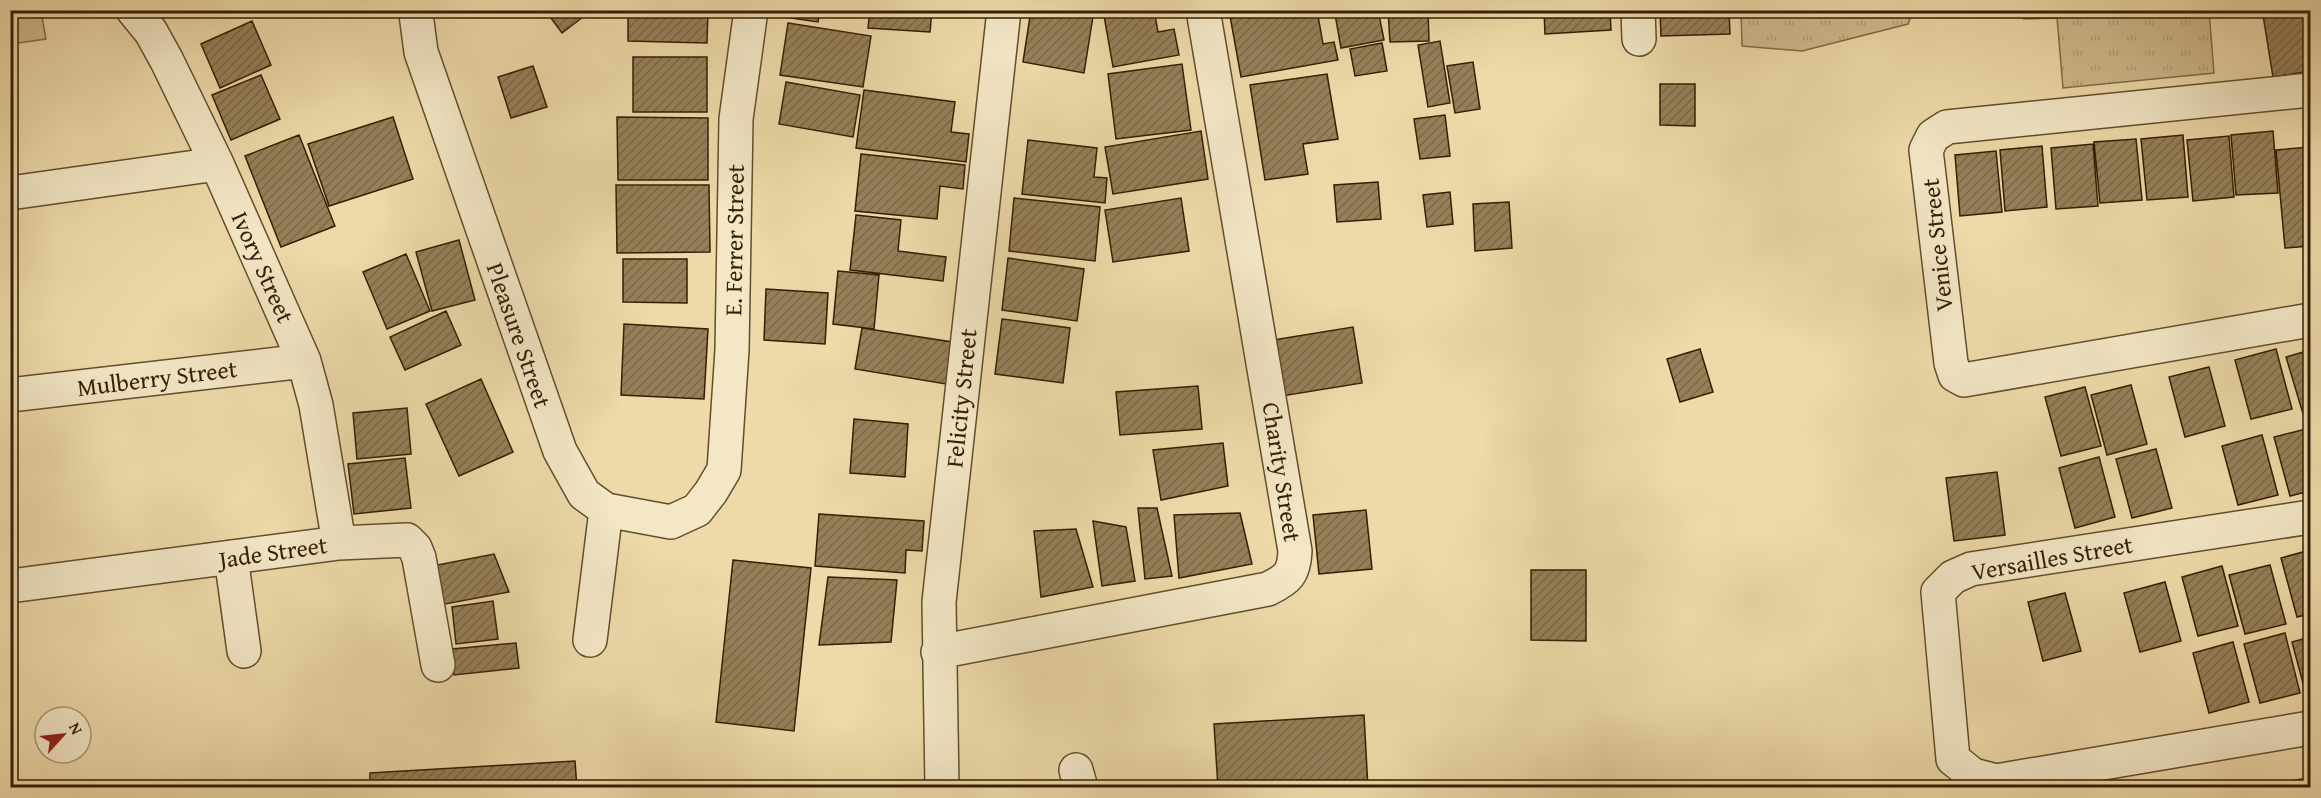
<svg xmlns="http://www.w3.org/2000/svg" width="2321" height="798" viewBox="0 0 2321 798" font-family="'Gentium Book Plus',serif">
	<style>
		.grass { fill: url(#grass-tufts); stroke: #826c48; stroke-width: 1.5 }
		.garden { fill: #ceba8c; stroke: #826c48; stroke-width: 1.5 }
		.building { fill: url(#building-hatch); stroke: #351e04; stroke-width: 1.5 }
		.lines { fill: none; stroke-linecap: round; stroke-linejoin: round }
		.minor-casing { stroke: #634d2d; stroke-width: 36 }
		.minor { stroke: #f3e7c6; stroke-width: 33 }
		.labels { text-anchor: middle; dominant-baseline: central; stroke-width: 4.5; stroke-linejoin: round; paint-order: stroke }
		.street-label { font-size: 24px; fill: #351e04; stroke: #f3e7c6 }
	</style>
	<defs>
		<pattern id="grass-tufts" width="24" height="20" patternUnits="userSpaceOnUse" patternTransform="scale(1.5)"><rect width="24" height="20" fill="#ceba8c"/><path d="M3 7l-1-3M5 7V3M7 7l1-3M15 17l-1-3M17 17v-4M19 17l1-3" fill="none" stroke="#b29f77"/></pattern>
		<pattern id="building-hatch" width="6" height="6" patternUnits="userSpaceOnUse" patternTransform="scale(1.5)"><rect width="6" height="6" fill="#958059"/><path d="M-1 1l2-2M0 6l6-6M5 7l2-2" fill="none" stroke="#7a6847"/></pattern>
	</defs>
	<rect width="100%" height="100%" fill="#eddaa8"/>
	<filter id="stains"><feTurbulence type="fractalNoise" baseFrequency=".00333" numOctaves="4"/><feColorMatrix values="0 0 0 0 .2 0 0 0 0 .09 0 0 0 0 .02 0 0 0 .5 -.17"/></filter>
	<radialGradient id="worn" r=".72"><stop offset=".6" stop-color="#630" stop-opacity="0"/><stop offset="1" stop-color="#630" stop-opacity=".3"/></radialGradient>
	<!-- grass -->
	<path class="grass" d="M1741 11V10L1913 11 1908 24 1802 51 1742 46Z
		M2019 11H2209L2214 73 2063 88 2057 18 2024 19Z"/>
	<!-- garden -->
	<path class="garden" d="M10 11H41L46 39 11 44Z"/>
	<!-- building -->
	<path class="building" d="M545 10H592L562 33Z
		M628 10H708L707 43 628 41Z
		M786 10H820L818 22 785 17Z
		M870 10H932L930 32 868 28Z
		M1031 10H1094L1084 73 1023 62Z
		M1103 10H1154L1158 32 1174 29 1179 55 1113 67Z
		M1258 10H1317L1323 44 1334 42 1338 60 1241 77 1230 16Z
		M1357 10H1378L1384 40 1341 48 1335 14Z
		M1388 10H1428L1429 41 1390 42Z
		M1544 10H1610L1611 30 1545 34Z
		M1660 10H1729L1730 34 1661 36Z
		M2292 10H2310V71L2273 77 2263 15Z
		M252 21 271 65 220 88 201 44Z
		M788 23 871 36 863 87 780 75Z
		M1440 41 1450 103 1428 107 1418 45Z
		M1382 43 1387 71 1355 76 1350 49Z
		M633 57H707V112H633Z
		M1473 62 1480 109 1455 113 1447 66Z
		M1182 64 1191 130 1116 139 1108 74Z
		M533 66 547 107 511 118 498 77Z
		M1327 74 1338 139 1303 144 1308 174 1265 180 1250 85Z
		M261 75 280 119 231 140 212 95Z
		M786 82 860 95 853 137 779 124Z
		M1660 84H1695V126L1660 125Z
		M864 90 955 102 951 132 969 134 966 162 856 148Z
		M1445 115 1450 156 1420 159 1414 119Z
		M393 117 413 179 329 206 308 144Z
		M617 117 708 118V180H618Z
		M1201 131 1208 179 1113 194 1105 147Z
		M2273 131 2278 193 2236 195 2231 135Z
		M299 135 335 226 281 247 245 156Z
		M2183 135 2188 197 2147 200 2141 139Z
		M2229 136 2234 197 2193 201 2187 140Z
		M2136 139 2142 200 2100 203 2094 142Z
		M1028 140 1097 148 1094 177 1107 178 1105 203 1022 194Z
		M2093 144 2098 206 2056 209 2051 148Z
		M2042 146 2047 207 2005 211 2000 150Z
		M2310 147V246L2285 248 2276 150Z
		M1996 151 2002 212 1960 216 1955 155Z
		M861 154 965 165 963 189 940 186 937 219 855 211Z
		M1378 182 1381 219 1337 222 1334 185Z
		M616 185H709L710 252 617 253Z
		M1450 192 1453 224 1427 227 1423 195Z
		M1014 198 1100 207 1095 261 1009 251Z
		M1181 198 1189 251 1113 262 1105 210Z
		M1509 202 1512 248 1475 251 1473 204Z
		M856 215 901 220 898 251 946 257 943 281 850 270Z
		M459 240 475 300 432 311 416 252Z
		M406 254 430 311 387 329 363 272Z
		M1008 258 1084 269 1077 321 1002 310Z
		M623 259H687V303L623 302Z
		M838 271 879 275 874 329 833 324Z
		M766 289 828 293 825 344 764 340Z
		M446 311 461 345 405 370 390 337Z
		M1002 319 1070 328 1063 383 995 374Z
		M624 324 708 329 704 399 621 395Z
		M1353 327 1362 383 1276 397 1267 341Z
		M862 328 952 342 946 384 855 369Z
		M1700 349 1713 392 1680 402 1667 359Z
		M2276 349 2292 409 2251 419 2235 360Z
		M2310 350V415L2304 417 2286 357Z
		M2209 367 2225 426 2185 437 2169 377Z
		M481 379 513 452 459 476 426 404Z
		M2131 385 2147 444 2107 455 2091 395Z
		M1198 386 1202 429 1120 435 1116 392Z
		M2085 387 2101 446 2061 456 2045 397Z
		M407 408 411 454 357 459 353 413Z
		M854 419 908 424 905 477 850 473Z
		M2310 428V491L2290 496 2274 437Z
		M2262 435 2278 495 2238 505 2222 446Z
		M1223 443 1228 486 1161 500 1153 450Z
		M2156 449 2172 508 2132 518 2116 459Z
		M2099 457 2115 517 2075 528 2059 468Z
		M405 458 411 508 354 514 348 464Z
		M1997 472 2005 535 1954 541 1946 478Z
		M1138 508H1157L1172 576 1145 579Z
		M1366 510 1372 569 1319 574 1313 515Z
		M1240 513 1252 564 1179 578 1174 515Z
		M819 514 924 521 922 551 906 550 905 573 815 566Z
		M1093 521 1126 527 1135 581 1102 586Z
		M1076 529 1093 587 1041 597 1034 531Z
		M2310 550V614L2297 617 2281 558Z
		M494 554 509 592 440 605 432 566Z
		M733 560 811 568 794 731 716 722Z
		M2270 565 2286 624 2245 634 2229 575Z
		M2222 566 2238 626 2198 636 2182 577Z
		M1531 570H1586V641L1531 640Z
		M828 577 897 580 891 642 819 645Z
		M2165 582 2181 641 2140 652 2124 593Z
		M2065 593 2081 651 2043 661 2028 602Z
		M493 601 498 639 456 644 452 607Z
		M2285 633 2300 693 2260 703 2244 644Z
		M2310 637V701L2308 702 2292 642Z
		M2233 642 2249 702 2209 713 2193 653Z
		M516 643 519 668 454 675 452 649Z
		M1364 715 1368 788H1218L1214 724Z
		M575 761 577 788H370V773Z
		M2308 778 2310 788H2258V786Z"/>
	<g class="lines">
		<!-- minor casing -->
		<g class="minor-casing">
			<path id="minor" d="M133 10 151 32 167 61 217 164 304 361 316 405 339 543
				M418 10 416 14 421 52 560 451 584 494 606 510 671 522 697 510 711 492 724 470 732 350 736 119 751 10
				M1638 10 1639 39
				M2310 90 1947 127 1933 136 1926 150 1951 363 1955 375 1964 380 2310 320
				M10 193 217 164
				M10 395 304 361
				M2310 517 1971 569 1953 577 1938 592 1953 759 1973 775 1996 781 2310 728
				M231 557 244 651
				M10 586 339 543 407 540 415 548 419 558 438 665
				M590 640 606 510
				M938 652 1268 589C1288 579 1294 574 1295 551L1203 10
				M1076 770 1081 788
				M942 788 939 602 1004 10"/>
		</g>
		<!-- minor -->
		<use href="#minor" class="minor"/>
	</g>
	<g class="labels">
		<!-- street labels -->
		<g class="street-label">
			<text transform="translate(734 240) rotate(-89)">E. Ferrer Street</text>
			<text transform="translate(1937 245) rotate(-96)">Venice Street</text>
			<text transform="translate(263 267) rotate(66)">Ivory Street</text>
			<text transform="translate(519 335) rotate(71)">Pleasure Street</text>
			<text transform="translate(157 378) rotate(-7)">Mulberry Street</text>
			<text transform="translate(961 398) rotate(-84)">Felicity Street</text>
			<text transform="translate(1282 472) rotate(81)">Charity Street</text>
			<text transform="translate(273 552) rotate(-8)">Jade Street</text>
			<text transform="translate(2052 558) rotate(-10)">Versailles Street</text>
		</g>
	</g>
	<!-- margin -->
	<rect width="2321" height="798" fill="none" stroke="#eddaa8" stroke-width="36"/>
	<rect x="12" y="12" width="2297" height="774" fill="none" stroke="#351e04" stroke-width="3"/>
	<rect x="18" y="18" width="2285" height="762" fill="none" stroke="#351e04" stroke-width="1.5"/>
	<!-- north arrow -->
	<g transform="translate(63 735) rotate(63)"><circle r="28" fill="#f3e7c6" stroke="#a79778" stroke-width="1.5"/>
	<path d="M0-4.5L10 22L0 15L-10 22Z" fill="#8f2418"/>
	<text y="-9" font-size="16" font-weight="bold" text-anchor="middle" fill="#351e04">N</text>
	</g>
	<rect width="100%" height="100%" filter="url(#stains)"/>
	<rect width="100%" height="100%" fill="url(#worn)"/>
</svg>
